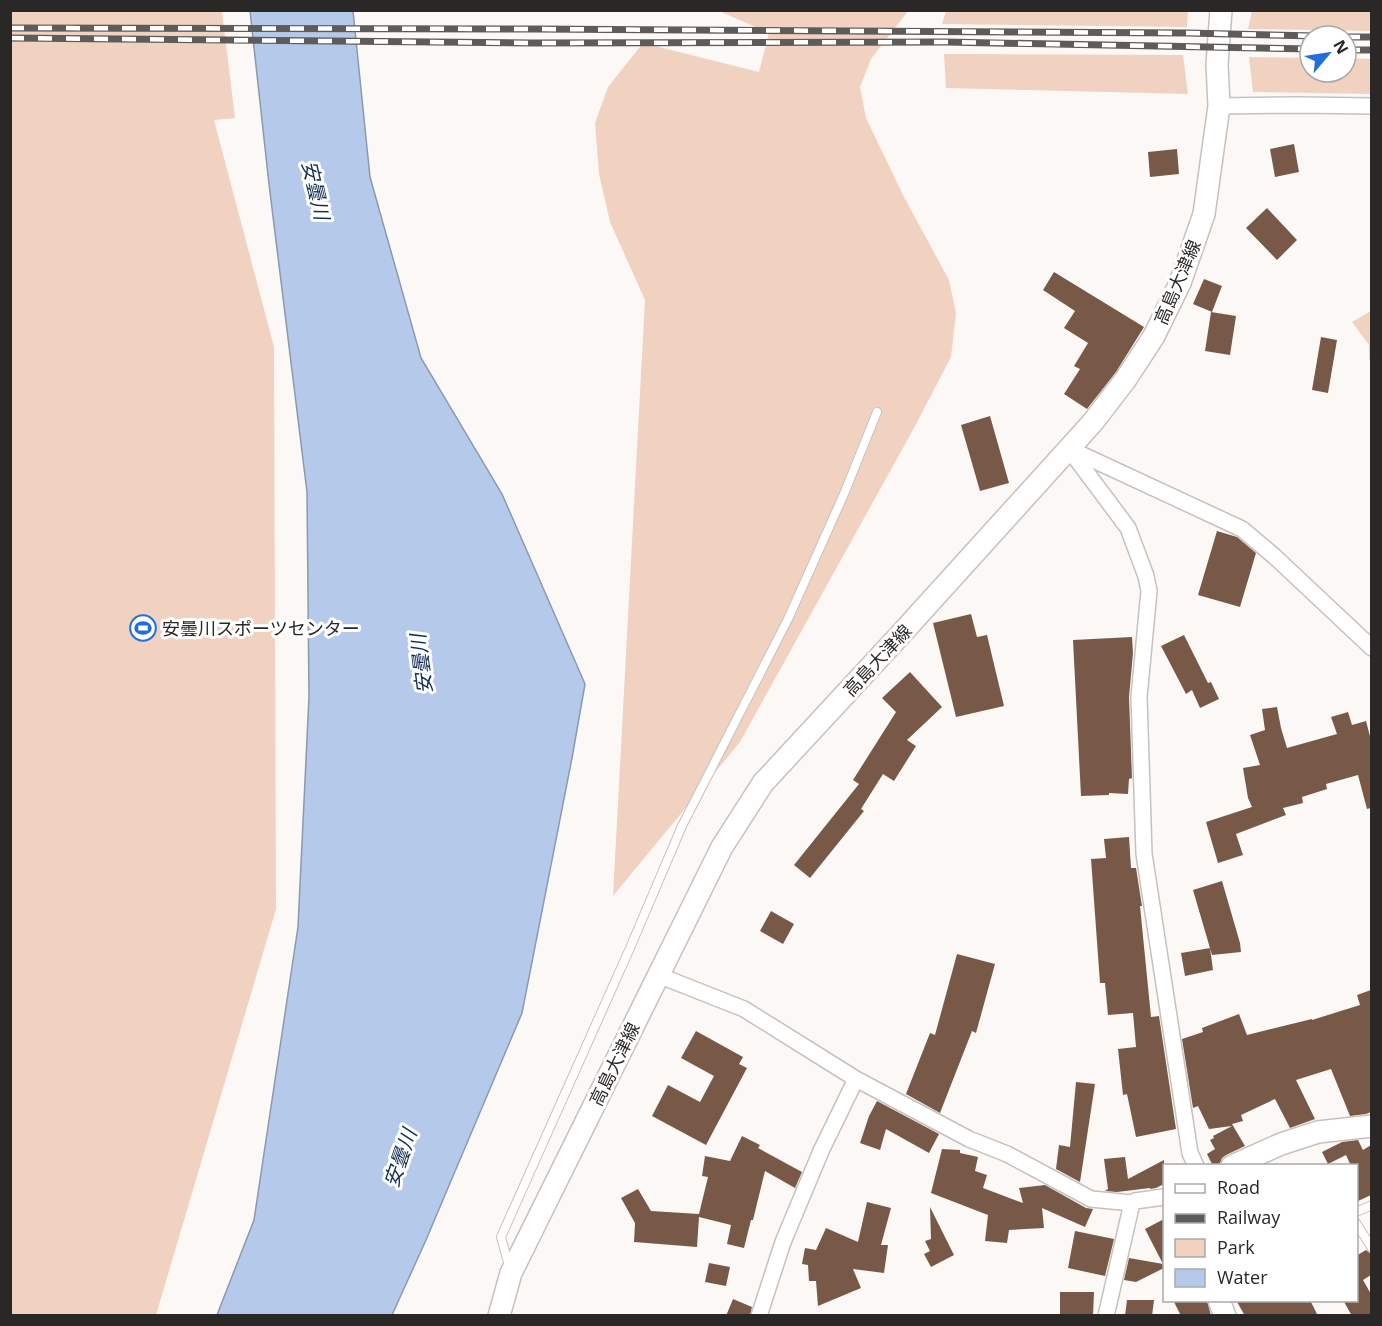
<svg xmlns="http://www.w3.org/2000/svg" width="1382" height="1326" viewBox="0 0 1382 1326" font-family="'Open Sans','Noto Sans JP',sans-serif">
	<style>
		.green { fill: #f1d1c0 }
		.water { fill: #b5caea; stroke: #8b99b0; stroke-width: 1.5 }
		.building { fill: #785947 }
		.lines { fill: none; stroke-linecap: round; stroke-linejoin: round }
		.lane-casing { stroke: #c6c1bf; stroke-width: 10 }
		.street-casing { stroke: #c6c1bf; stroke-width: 18 }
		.secondary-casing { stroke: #c6c1bf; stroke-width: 24 }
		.lane { stroke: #fff; stroke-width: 8 }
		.street { stroke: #fff; stroke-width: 15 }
		.secondary { stroke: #fff; stroke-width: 21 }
		.rail-casing { stroke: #5e5c5a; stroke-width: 7 }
		.rail { stroke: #fff; stroke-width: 4.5; stroke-dasharray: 14; stroke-linecap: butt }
		.labels { text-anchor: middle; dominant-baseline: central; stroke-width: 6; stroke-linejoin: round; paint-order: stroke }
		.street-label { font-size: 18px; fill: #2a2827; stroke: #fff }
		.poi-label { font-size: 18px; fill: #2a2827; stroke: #fff; text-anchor: start }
		.water-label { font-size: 20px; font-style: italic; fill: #132e56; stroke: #fff }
	</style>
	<rect width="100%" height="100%" fill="#fcf8f5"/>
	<!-- green -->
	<path class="green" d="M10 11H222L235 118 214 120 274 347 276 909 156 1315H11Z
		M719 11H908L871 59 860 87 866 118 904 197 949 280 956 313 951 357 914 428 740 742 613 896 645 300 610 222 599 174 595 123 608 87 643 43 759 72 769 33Z
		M946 11V10L1188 11 1187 27 942 24Z
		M1252 11H1371V31L1248 29Z
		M944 54 1183 55 1188 94 946 88Z
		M1249 57 1310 58V72H1346V58L1371 59V94L1253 92Z
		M1371 311V363L1369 359V345L1352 322Z"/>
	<!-- water -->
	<path class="water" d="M250 11H353L370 177 421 358 502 494 585 684 572 758 522 1013 426 1240 392 1315H217L254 1220 298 927 309 697 307 492 269 184Z"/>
	<!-- building -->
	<path class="building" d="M1294 144 1299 172 1275 177 1270 149Z
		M1177 149 1179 174 1150 177 1148 152Z
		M1267 208 1297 240 1277 260 1246 228Z
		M1054 272 1144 327 1116 372 1087 409 1064 394 1080 369 1074 366 1088 343 1064 328 1075 311 1043 290Z
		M1204 279 1222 286 1212 312 1193 304Z
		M1211 312 1236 316 1230 355 1205 351Z
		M1321 337 1337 340 1328 393 1312 390Z
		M990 416 1009 483 980 491 961 425Z
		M1217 531 1237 537 1256 553 1240 607 1198 595Z
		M971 614 977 637 987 635 1004 706 956 717 933 623Z
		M1184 635 1208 683 1211 682 1219 699 1200 708 1192 690 1186 694 1161 646Z
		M1132 637 1133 653 1129 697 1132 778 1129 779 1128 794 1109 793V795L1081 796 1073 640Z
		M910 672 942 707 907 740 916 746 894 781 883 774 861 809 864 811 810 878 794 865 859 784 853 780 896 712 882 698Z
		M1277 707 1281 728 1287 748 1337 734 1331 717 1348 712 1352 725 1366 721 1371 740V808L1367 809 1358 775 1326 784 1327 789 1302 797 1303 803 1283 808 1286 815 1236 834 1243 855 1218 863 1206 822 1252 807 1248 798 1243 768 1260 765 1250 735 1265 730 1262 709Z
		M1129 837 1131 868H1136L1141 900 1142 906H1140L1151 1017 1159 1016 1176 1129 1136 1137 1127 1094 1123 1095 1118 1049 1136 1047 1133 1013 1108 1015 1105 983H1100L1091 859 1106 858 1104 839Z
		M1222 881 1240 943 1241 952 1212 955 1193 890Z
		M771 911 794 924 783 944 760 931Z
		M1210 948 1213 970 1185 976 1181 953Z
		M957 954 995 964 976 1033 972 1031 940 1113 906 1094 930 1033 935 1035Z
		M1371 990V1112L1366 1114 1350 1116 1331 1069 1296 1080 1315 1119 1290 1128 1275 1099 1241 1115 1243 1121 1232 1124 1245 1146 1226 1155 1222 1158 1220 1163 1213 1166 1207 1154 1215 1149 1210 1140 1214 1138 1213 1136 1232 1126 1209 1129 1198 1106 1193 1108 1182 1039 1203 1032 1202 1028 1239 1014 1247 1035 1312 1019V1020L1360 1005 1357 995Z
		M696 1031 743 1057 739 1064 747 1068 706 1145 652 1116 668 1085 700 1102 714 1076 681 1058Z
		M1076 1082 1095 1084 1080 1182 1056 1169 1059 1145 1070 1147Z
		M877 1101 939 1134 929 1153 886 1129 880 1150 860 1143 869 1116Z
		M742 1136 760 1145 758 1148 802 1172 795 1188 765 1171 753 1220H751L744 1248 727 1244 731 1225 699 1217 697 1247 634 1242 635 1223 621 1198 638 1189 651 1211 699 1214 708 1177 702 1176 705 1156 730 1161Z
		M1358 1140 1363 1150 1371 1145V1195L1356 1202V1166H1351L1346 1155 1328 1164 1322 1152 1342 1142Z
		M942 1149 960 1150V1153L978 1157 975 1171 987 1175 983 1188 1023 1203 1019 1188 1045 1185 1086 1208 1093 1209 1085 1227 1042 1208 1044 1228 1009 1230 1007 1243 985 1241 988 1215 931 1193Z
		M1125 1157 1128 1179 1164 1160V1184L1156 1188 1150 1189V1188L1117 1192 1105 1191 1108 1189 1104 1159Z
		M867 1202 891 1208 881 1245H888L884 1273 853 1269 861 1288 818 1306 816 1281H809L808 1265 802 1264 805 1248 816 1250 826 1228 858 1242Z
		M930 1207 954 1255 931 1267 924 1254 930 1251 925 1241 931 1239Z
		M1164 1219V1268L1136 1282 1124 1280 1129 1258 1163 1264 1145 1229Z
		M1075 1231 1114 1239 1105 1276 1068 1268Z
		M1366 1250 1371 1254V1275L1363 1280 1371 1294V1316H1352L1343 1300H1356V1256Z
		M709 1263 730 1267 726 1286 705 1282Z
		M1060 1292H1094L1093 1316H1060Z
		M733 1299 752 1307 750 1316H726Z
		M1127 1300H1154L1152 1316H1125Z
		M1173 1300H1207L1211 1316H1181Z
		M1236 1300H1310L1318 1316H1245Z"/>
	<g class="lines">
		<!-- lane casing -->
		<g class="lane-casing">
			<path id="lane" d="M1356 1212 1372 1205
				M1356 1223 1372 1248
				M509 1266 501 1237 630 948 682 826 788 619 844 494 877 412"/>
		</g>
		<!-- street casing -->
		<g class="street-casing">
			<path id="street" d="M1219 106 1299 105 1372 106
				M1069 449 1128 528 1146 576 1149 591 1139 697 1144 854 1190 1153 1196 1166
				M1072 450 1242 529 1274 556 1372 648
				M658 975 744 1009 856 1079 969 1139 1007 1154 1091 1199 1132 1203 1135 1201 1164 1197
				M759 1316 783 1242 821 1151 856 1079
				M1106 1316 1132 1203"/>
		</g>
		<!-- secondary casing -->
		<g class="secondary-casing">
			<path id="secondary" d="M1232 1166 1281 1144 1318 1132 1372 1126
				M1219 1300 1225 1316
				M499 1316 511 1273 722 847 763 783 901 634 1093 422 1126 379 1154 336 1180 283 1204 214 1219 106 1217 64 1221 10"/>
		</g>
		<!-- lane -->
		<use href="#lane" class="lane"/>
		<!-- street -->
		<use href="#street" class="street"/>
		<!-- secondary -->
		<use href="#secondary" class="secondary"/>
		<!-- rail casing -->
		<g class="rail-casing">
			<path id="rail" d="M10 28 534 29 1187 33 1317 36
				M1346 37H1372
				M10 38 532 43 946 42 1310 49
				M1346 50H1372"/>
		</g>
		<!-- rail -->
		<use href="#rail" class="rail"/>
	</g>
	<!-- icons -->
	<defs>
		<g id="stadium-ring" transform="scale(1.35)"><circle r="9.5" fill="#fff" stroke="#236fda" stroke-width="1.5"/><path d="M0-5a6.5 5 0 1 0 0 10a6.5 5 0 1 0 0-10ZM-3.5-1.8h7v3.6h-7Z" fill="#236fda"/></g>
	</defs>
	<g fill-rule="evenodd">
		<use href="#stadium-ring" x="143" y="628"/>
	</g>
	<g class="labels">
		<!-- street labels -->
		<g class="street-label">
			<text transform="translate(1177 282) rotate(-67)">高島大津線</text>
			<text transform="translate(877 660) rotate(-47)">高島大津線</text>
			<text transform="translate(614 1064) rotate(-64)">高島大津線</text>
		</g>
		<!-- poi labels -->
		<g class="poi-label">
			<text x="162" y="628">安曇川スポーツセンター</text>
		</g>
		<!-- water labels -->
		<g class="water-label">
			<text transform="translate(316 190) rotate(77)">安曇川</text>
			<text transform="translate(421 664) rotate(-97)">安曇川</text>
			<text transform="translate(400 1158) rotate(-71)">安曇川</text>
		</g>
	</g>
	<!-- border -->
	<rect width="1382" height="1326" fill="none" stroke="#2a2827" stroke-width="24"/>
	<!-- legend -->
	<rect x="1163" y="1164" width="195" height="138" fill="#ffffff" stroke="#aaa9a9" stroke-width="1.5"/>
	<rect x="1175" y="1184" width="30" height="9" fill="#ffffff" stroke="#aaa9a9" stroke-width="1.5"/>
	<text x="1217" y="1194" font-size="18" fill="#2a2827">Road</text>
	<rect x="1175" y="1214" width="30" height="9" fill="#5e5c5a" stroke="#aaa9a9" stroke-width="1.5"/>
	<text x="1217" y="1224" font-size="18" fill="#2a2827">Railway</text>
	<rect x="1175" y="1239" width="30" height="18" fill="#f1d1c0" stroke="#aaa9a9" stroke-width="1.5"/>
	<text x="1217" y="1254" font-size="18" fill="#2a2827">Park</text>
	<rect x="1175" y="1269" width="30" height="18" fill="#b5caea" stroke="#aaa9a9" stroke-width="1.5"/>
	<text x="1217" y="1284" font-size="18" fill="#2a2827">Water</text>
	<!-- north arrow -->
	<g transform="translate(1328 54) rotate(61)"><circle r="28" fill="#ffffff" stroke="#aaa9a9" stroke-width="1.5"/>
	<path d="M0-4.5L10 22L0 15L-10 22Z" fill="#236fda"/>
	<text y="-9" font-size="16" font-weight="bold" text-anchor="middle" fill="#2a2827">N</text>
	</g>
</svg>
